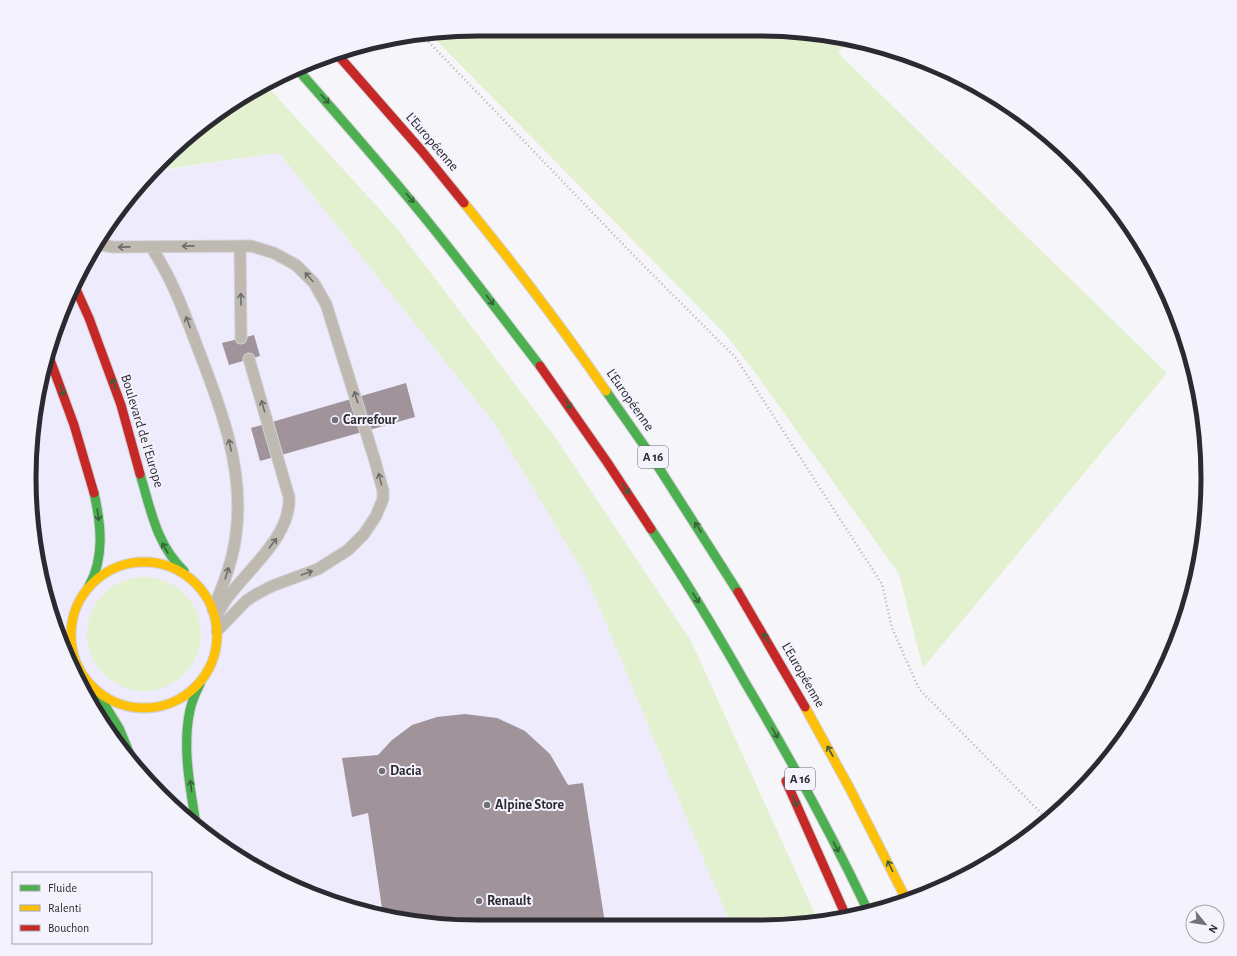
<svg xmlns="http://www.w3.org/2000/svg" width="1237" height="956" viewBox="0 0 1237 956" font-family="'Alegreya Sans',sans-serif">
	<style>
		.built { fill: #eeebfc }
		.green { fill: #e4f1d1 }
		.building { fill: #a0939a }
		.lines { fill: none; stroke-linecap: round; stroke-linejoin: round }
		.lane-casing { stroke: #d2d1d5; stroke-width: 13 }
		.fast-casing { stroke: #d2d1d5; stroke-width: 11 }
		.slow-casing { stroke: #d2d1d5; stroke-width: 11 }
		.jam-casing { stroke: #d2d1d5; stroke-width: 11 }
		.path { stroke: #b5b3af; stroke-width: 2.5; stroke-dasharray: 1 3; stroke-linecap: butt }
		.lane { stroke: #bebab1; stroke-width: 11 }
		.fast { stroke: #4caf50; stroke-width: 9 }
		.slow { stroke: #ffc107; stroke-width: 9 }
		.jam { stroke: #c62828; stroke-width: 9 }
		.oneway { stroke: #395f3d }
		.oneway2 { stroke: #6e6b6b }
		.poi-dot { fill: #727177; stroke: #f4f2fd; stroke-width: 1.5 }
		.labels { text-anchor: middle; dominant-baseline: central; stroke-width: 4; stroke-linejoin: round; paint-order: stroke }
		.shield { fill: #f4f2fd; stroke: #68666e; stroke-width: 1 }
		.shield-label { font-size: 13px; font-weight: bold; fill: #2c2a31 }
		.street-label { font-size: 14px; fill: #2c2a31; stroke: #f4f2fd }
		.poi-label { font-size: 14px; font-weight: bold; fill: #2c2a31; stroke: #f4f2fd; text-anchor: start }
		.rim { fill: none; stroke: #2c2a31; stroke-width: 5 }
	</style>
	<rect width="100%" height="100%" fill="#f5f5fa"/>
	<!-- built -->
	<path class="built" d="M279 153 494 423 588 580 730 923H419L333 903 229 851 161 796 105 727 53 622 33 537 29 478 44 362 89 254 152 172Z"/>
	<!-- green -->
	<path class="green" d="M478 29 788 30 847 42 838 53 1167 373 923 668 899 574 754 371 726 335 431 35Z
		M265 84 396 227 555 437 691 641 819 923H730L588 580 494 423 279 153 152 171 160 161 253 89Z
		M87 634a57 57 0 1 1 114 0a57 57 0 1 1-114 0Z"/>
	<!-- building -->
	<path class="building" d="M254 335 260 356 229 365 222 343Z
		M406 383 415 417 260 461 251 428Z
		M465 714 497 718 525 731 550 754 568 785 583 783 605 923H419L383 915 368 813 352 817 342 758 378 755 392 740 412 725 437 717Z"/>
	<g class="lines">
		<!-- lane casing -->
		<g class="lane-casing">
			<path id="lane" d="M96 244 113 247 251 246 274 253 296 265 314 283 326 304 375 461 383 491V499L376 516 364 534 348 550 318 569 272 586 255 595 246 601 217 631
				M240 246 241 338
				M151 247C172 278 184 312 197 346 220 405 245 469 236 534 233 561 223 585 213 610
				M216 618C220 609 225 600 232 592 253 565 291 534 289 497L249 359"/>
		</g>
		<!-- fast casing -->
		<g class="fast-casing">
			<path id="fast" d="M299 71C343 121 387 171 429 223 467 270 503 318 540 366
				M606 391 652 457 738 592
				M140 474C151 510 156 544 184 571
				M651 529C685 579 716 631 746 684 790 758 831 833 868 911
				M89 586C105 557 101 524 94 493
				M98 694 119 728 134 764
				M196 824C190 787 182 747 190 710 192 701 196 692 200 684"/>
		</g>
		<!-- slow casing -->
		<g class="slow-casing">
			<path id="slow" d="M464 203C514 264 561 326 606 391
				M71 635a73 73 0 1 1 146 0a73 73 0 1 1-146 0Z
				M805 707 849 787 907 901"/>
		</g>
		<!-- jam casing -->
		<g class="jam-casing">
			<path id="jam" d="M337 54 421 150 464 203
				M75 287 89 318 121 405 140 474
				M48 354 74 425 94 493
				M540 366 607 462 651 529
				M738 592 805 707
				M786 781 846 916"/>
		</g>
		<!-- path -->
		<path class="path" d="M423 36 641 263 736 358 882 584 892 628 919 689 1047 819"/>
		<!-- lane -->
		<use href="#lane" class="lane"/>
		<!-- fast -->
		<use href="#fast" class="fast"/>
		<!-- slow -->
		<use href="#slow" class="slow"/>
		<!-- jam -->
		<use href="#jam" class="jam"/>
	</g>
	<!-- one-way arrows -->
	<defs><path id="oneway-shaft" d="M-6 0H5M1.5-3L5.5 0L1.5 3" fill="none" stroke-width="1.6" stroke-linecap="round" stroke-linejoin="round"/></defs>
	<g class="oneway">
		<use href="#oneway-shaft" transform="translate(325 99) rotate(48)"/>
		<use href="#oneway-shaft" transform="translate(410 198) rotate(50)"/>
		<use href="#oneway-shaft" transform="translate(490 300) rotate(53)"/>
		<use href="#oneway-shaft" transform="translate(114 384) rotate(-110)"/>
		<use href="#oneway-shaft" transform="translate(62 390) rotate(69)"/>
		<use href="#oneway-shaft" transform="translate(568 404) rotate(55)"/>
		<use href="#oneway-shaft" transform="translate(626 489) rotate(56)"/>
		<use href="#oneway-shaft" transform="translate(98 515) rotate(82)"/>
		<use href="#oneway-shaft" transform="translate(698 527) rotate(-123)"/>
		<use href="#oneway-shaft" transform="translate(165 548) rotate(-119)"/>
		<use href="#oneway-shaft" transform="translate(696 598) rotate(58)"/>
		<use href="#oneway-shaft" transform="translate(766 638) rotate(-120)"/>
		<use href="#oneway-shaft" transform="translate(775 733) rotate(60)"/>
		<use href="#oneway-shaft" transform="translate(830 751) rotate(-119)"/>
		<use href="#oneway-shaft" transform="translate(191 786) rotate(-97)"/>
		<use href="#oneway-shaft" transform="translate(795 801) rotate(66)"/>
		<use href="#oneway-shaft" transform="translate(836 847) rotate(63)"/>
		<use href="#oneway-shaft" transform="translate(890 866) rotate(-116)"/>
	</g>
	<g class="oneway2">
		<use href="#oneway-shaft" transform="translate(188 246) rotate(179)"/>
		<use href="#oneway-shaft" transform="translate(124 247) rotate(179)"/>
		<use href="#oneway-shaft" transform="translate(309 277) rotate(-132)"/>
		<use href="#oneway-shaft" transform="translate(241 299) rotate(-91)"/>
		<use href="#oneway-shaft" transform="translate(188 322) rotate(-111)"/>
		<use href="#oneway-shaft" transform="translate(356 397) rotate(-107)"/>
		<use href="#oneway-shaft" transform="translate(263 406) rotate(-106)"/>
		<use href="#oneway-shaft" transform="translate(230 445) rotate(-102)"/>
		<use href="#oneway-shaft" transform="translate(380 479) rotate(-104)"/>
		<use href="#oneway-shaft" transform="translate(273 543) rotate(-52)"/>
		<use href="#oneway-shaft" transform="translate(227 573) rotate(-72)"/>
		<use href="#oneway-shaft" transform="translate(307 573) rotate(-20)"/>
	</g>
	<!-- markers -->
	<g class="poi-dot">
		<circle cx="335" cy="420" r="4"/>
		<circle cx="382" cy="771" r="4"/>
		<circle cx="487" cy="805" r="4"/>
		<circle cx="479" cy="901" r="4"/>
	</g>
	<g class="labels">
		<!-- shield labels -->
		<g class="shield">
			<rect x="638" y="446" width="30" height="22" rx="3"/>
			<rect x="785" y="768" width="30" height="22" rx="3"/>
		</g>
		<g class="shield-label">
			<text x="653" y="457">A 16</text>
			<text x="800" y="779">A 16</text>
		</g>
		<!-- street labels -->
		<g class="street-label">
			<text transform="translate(432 142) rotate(49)">L'Européenne</text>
			<text transform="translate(630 400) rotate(55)">L'Européenne</text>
			<text transform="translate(142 431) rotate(73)">Boulevard de l'Europe</text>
			<text transform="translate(803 675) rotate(60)">L'Européenne</text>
		</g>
		<!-- poi labels -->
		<g class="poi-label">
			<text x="343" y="420">Carrefour</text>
			<text x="390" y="771">Dacia</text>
			<text x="495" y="805">Alpine Store</text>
			<text x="487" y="901">Renault</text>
		</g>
	</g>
	<!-- crop -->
	<path d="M0 0H1237V956H0ZM478 36H759A442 442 0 0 1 1201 478V478A442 442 0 0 1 759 920H478A442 442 0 0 1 36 478V478A442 442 0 0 1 478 36Z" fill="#f4f2fd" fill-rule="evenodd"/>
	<path class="rim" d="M478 36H759A442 442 0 0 1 1201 478V478A442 442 0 0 1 759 920H478A442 442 0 0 1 36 478V478A442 442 0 0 1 478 36Z"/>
	<!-- legend -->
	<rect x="12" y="872" width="140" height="72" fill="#f4f2fd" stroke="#a4a2ab"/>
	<rect x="20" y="885" width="20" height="6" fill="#4caf50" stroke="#a4a2ab"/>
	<text x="48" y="892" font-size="12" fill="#2c2a31">Fluide</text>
	<rect x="20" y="905" width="20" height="6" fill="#ffc107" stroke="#a4a2ab"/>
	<text x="48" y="912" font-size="12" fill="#2c2a31">Ralenti</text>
	<rect x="20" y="925" width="20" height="6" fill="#c62828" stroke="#a4a2ab"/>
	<text x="48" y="932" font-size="12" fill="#2c2a31">Bouchon</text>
	<!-- north arrow -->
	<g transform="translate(1205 924) rotate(120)"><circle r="19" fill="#f4f2fd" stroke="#a4a2ab"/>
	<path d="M0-3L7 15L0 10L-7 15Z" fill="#727177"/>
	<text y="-6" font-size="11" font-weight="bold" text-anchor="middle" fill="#2c2a31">N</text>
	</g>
</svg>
